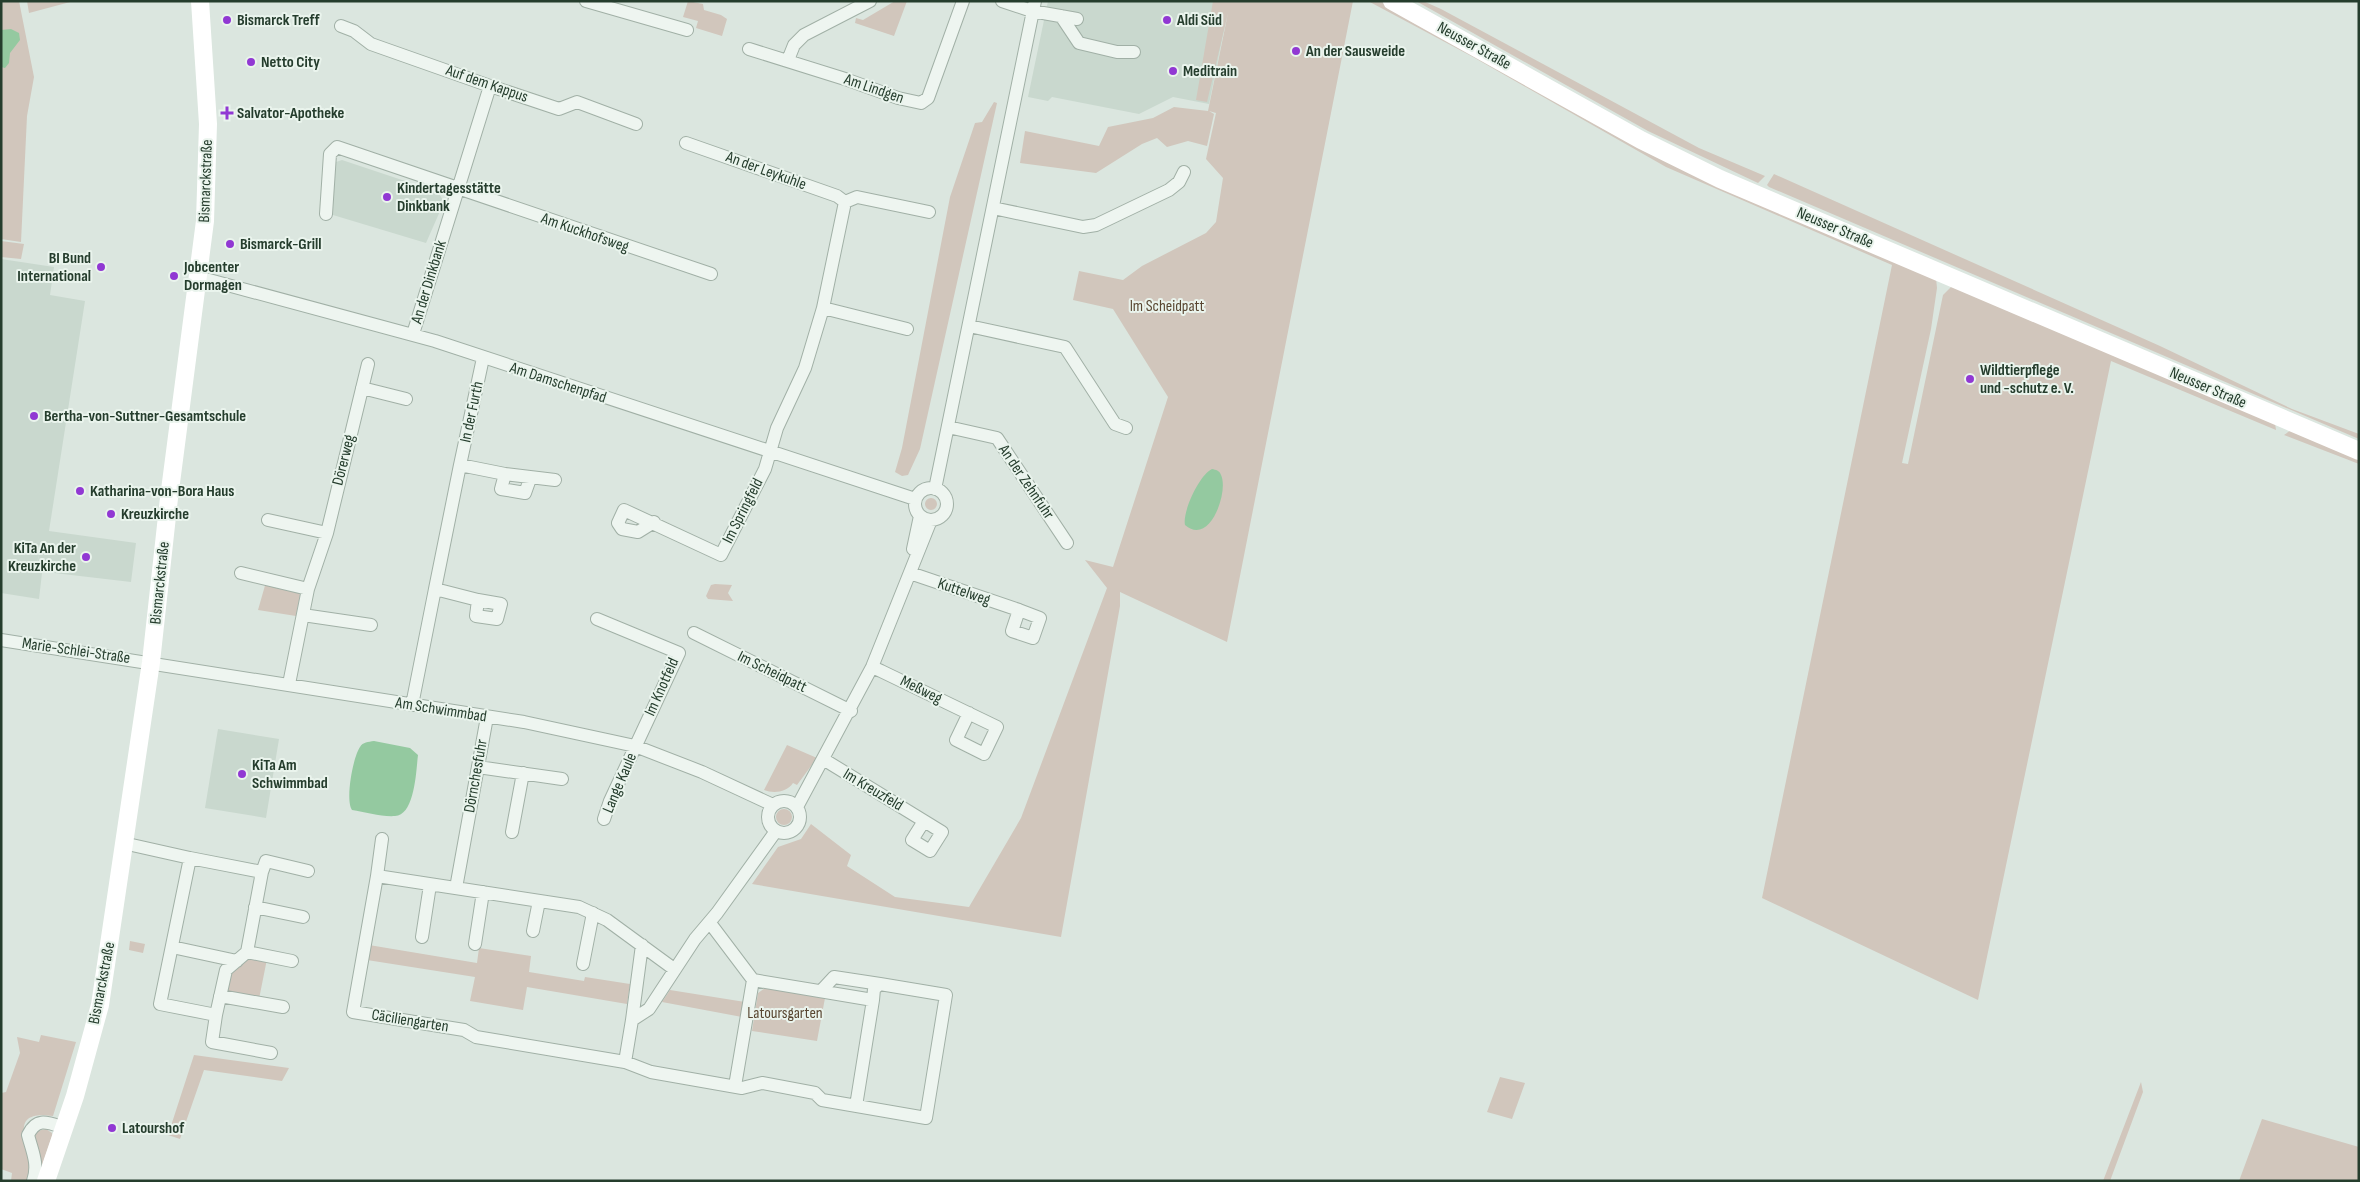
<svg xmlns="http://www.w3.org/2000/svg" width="2360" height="1182" viewBox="0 0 2360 1182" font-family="'Sofia Sans Condensed',sans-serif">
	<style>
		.built { fill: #c9d8ce }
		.green { fill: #d1c6bc }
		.water { fill: #94c9a0 }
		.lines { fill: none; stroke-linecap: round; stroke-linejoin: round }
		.street-casing { stroke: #a1b0a6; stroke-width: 14 }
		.street { stroke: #eef5f0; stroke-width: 12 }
		.secondary { stroke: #fff; stroke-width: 18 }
		.poi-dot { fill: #9138d3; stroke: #eaf4ed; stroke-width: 2 }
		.labels { text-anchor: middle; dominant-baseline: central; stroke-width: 4; stroke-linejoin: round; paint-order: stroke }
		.poi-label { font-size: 16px; font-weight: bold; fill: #253d2d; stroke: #eaf4ed; text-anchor: start }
		.street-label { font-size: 16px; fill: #253d2d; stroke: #eaf4ed }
		.park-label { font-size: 16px; fill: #594631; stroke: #eaf4ed }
	</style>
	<rect width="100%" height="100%" fill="#dbe6df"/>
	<!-- built -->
	<path class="built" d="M1048 1H1230L1209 104 1173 97 1139 114 1052 97 1048 101 1028 97Z
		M342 160 438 192 444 202 426 243 333 215 334 169 336 162Z
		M1 259 54 267 50 295 85 301 49 531 136 543 131 582 37 571 39 551 36 572 42 573 39 599 1 593Z
		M218 729 279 739 266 818 205 808Z"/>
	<!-- green -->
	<path class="green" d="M1 1H19L34 77 27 116 21 242 1 239Z
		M27 1H74L29 13Z
		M688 1 703 4 704 10 721 15 727 19 722 36 696 28 698 21 683 17Z
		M895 1H907L894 36 855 23 856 18 863 20Z
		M1213 1H1353L1227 642 1120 592V606L1061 937 752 884 778 847 801 839 811 824 851 855 847 866 895 897 969 907 1021 818 1107 588 1085 560 1113 567 1168 397 1113 309 1073 300 1079 271 1123 280 1142 266 1206 233 1216 222 1223 178 1206 159 1216 113 1209 111 1214 114 1207 146 1188 141 1167 147 1157 138 1142 144 1096 173 1020 163 1025 131 1099 146 1108 127 1153 118 1174 107 1208 111 1228 13 1207 102 1196 100Z
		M1368 1H1380L1936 278 1937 288 1931 329 1902 463 1908 464 1943 295 1953 285 2275 423 2276 430 2111 361 1978 1000 1762 898 1892 265 1666 167 1473 57Z
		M1416 1H1423L1441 9 1699 148 1765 176 1758 183 1648 131Z
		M994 102 997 103 920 449 908 475 902 476 895 472 902 448 950 197 975 123 982 122Z
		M1774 174 2160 346 2292 409 2359 434V439L1769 187 1767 185Z
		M1 241 24 244 21 259 1 257Z
		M2291 430 2359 457V464L2284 435Z
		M925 504a6 6 0 1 1 12 0a6 6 0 1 1-12 0Z
		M266 582 297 589 300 595 296 616 258 610Z
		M715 584 732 585 728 593 733 601 708 599 706 596 711 585Z
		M787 745 817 758 797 785 793 783C787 792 774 794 764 790Z
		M776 817a8 8 0 1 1 16 0a8 8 0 1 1-16 0Z
		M130 941 145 944 143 953 129 950Z
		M369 945 477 963 479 948 531 956 529 972 584 981 585 977 630 984 627 1004 527 987 523 1010 470 1001 475 977 367 960Z
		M249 955 267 959 259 999 224 994 227 979Z
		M765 988 825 998 817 1041 752 1031 758 993Z
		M670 990 745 1002 742 1017 662 1002Z
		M41 1035 76 1042 53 1116C3 1109 33 1148 31 1169 31 1173 29 1177 28 1181H11L12 1173 1 1169V1093L6 1092 20 1053 17 1037 39 1042Z
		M194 1055 289 1068 282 1081 204 1070 180 1139 168 1135Z
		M1500 1077 1525 1083 1512 1119 1487 1112Z
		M2141 1082 2143 1092 2110 1181H2103Z
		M2262 1119 2359 1147V1181H2239Z
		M46 1129 52 1133V1136L42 1166 34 1138 37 1131Z"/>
	<!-- water -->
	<path class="water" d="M11 29 19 33 20 40 10 53 9 63 5 68 1 67V30Z
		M1212 469C1216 470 1219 470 1221 475 1229 491 1210 547 1185 525 1182 512 1200 474 1212 469Z
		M374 741 410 748 418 755C416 771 415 815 395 816 382 817 365 812 352 810 345 800 353 757 360 747 363 742 368 742 374 741Z"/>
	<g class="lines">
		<!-- street casing -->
		<g class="street-casing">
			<path id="street" d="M586 1 687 30
				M1002 1 1032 11 1077 19
				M1061 16 1079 43 1117 52H1134
				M341 26 354 31 371 44 490 86 559 109 577 102 636 124
				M749 49 845 79 898 98 921 103 928 98 963 1
				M788 60 794 45 804 35 870 1
				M845 202 857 197 929 212
				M993 208 1083 227 1096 225 1169 190 1179 182 1184 172
				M326 214 330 154 337 147 711 274
				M198 277 435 341 915 499
				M823 308 907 329
				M969 326 1065 347 1115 424 1126 428
				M413 334 490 86
				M483 358 460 465 505 474
				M362 388 406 399
				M948 427 997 438 1067 543
				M530 479 525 493 501 489 505 474 555 480
				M915 504a16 16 0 1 1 32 0a16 16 0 1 1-32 0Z
				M935 489 1035 1
				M268 520 327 533
				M654 522 638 532 622 529 618 523 624 510 721 555 765 469 777 428 805 368 823 308 845 202 837 196 686 143
				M913 549 920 516
				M241 573 308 589
				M910 573 1019 610 1012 631 1033 638 1040 618 1019 610
				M435 589 460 465
				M303 615 371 625
				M597 619 679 653 610 801 604 819
				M694 633 851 711
				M1 640 524 722 612 741 635 746 702 772 773 805
				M872 667 881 671 997 727 984 754 956 740 969 713
				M289 684 308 589 327 533 368 364
				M412 705 435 589 478 600 476 616 497 619 501 604 478 600
				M823 759 942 832 930 851 912 840 924 821
				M478 767 562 779
				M768 817a16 16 0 1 1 32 0a16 16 0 1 1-32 0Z
				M797 807 872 667 931 520
				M512 832 523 773
				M123 843 190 858
				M190 858 262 872 247 952 226 970 216 1015 160 1004Z
				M262 872 266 861 308 871
				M377 876 382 839
				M456 888 487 717
				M255 907 303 917
				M533 931 539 901
				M422 937 430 885
				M475 944 483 892
				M172 947 237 961
				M247 952 292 961
				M583 964 593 913
				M674 969 607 920 579 907 377 876 353 1012 464 1030 476 1037 625 1062 651 1072 742 1088 762 1083 815 1093 822 1100 926 1118 946 995 880 984 874 989 873 1000 753 980 710 923
				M821 991 834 977 880 984
				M220 996 283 1007
				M216 1015 212 1042 271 1053
				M632 1020 642 945
				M625 1062 632 1020 649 1009 695 939 717 913 776 831
				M735 1086 753 980
				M856 1106 873 1000
				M33 1181C39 1164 32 1151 28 1135 37 1116 49 1123 65 1128"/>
		</g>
		<!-- street -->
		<use href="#street" class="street"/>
		<!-- secondary -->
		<path class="secondary" d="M1392 1 1641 140 1720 179 2359 451
			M46 1181 75 1096 100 1005 151 662 169 498 205 221 208 124 200 1"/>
	</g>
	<!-- markers -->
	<g class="poi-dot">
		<circle cx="227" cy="20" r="5"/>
		<circle cx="1167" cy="20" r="5"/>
		<circle cx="1296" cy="51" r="5"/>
		<circle cx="251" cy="62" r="5"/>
		<circle cx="1173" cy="71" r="5"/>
		<path d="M224.5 105.5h5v5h5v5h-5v5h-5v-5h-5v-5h5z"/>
		<circle cx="387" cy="197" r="5"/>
		<circle cx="230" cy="244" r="5"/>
		<circle cx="101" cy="267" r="5"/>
		<circle cx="174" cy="276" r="5"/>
		<circle cx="1970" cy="379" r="5"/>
		<circle cx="34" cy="416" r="5"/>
		<circle cx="80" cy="491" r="5"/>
		<circle cx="111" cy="514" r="5"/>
		<circle cx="86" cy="557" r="5"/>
		<circle cx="242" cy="774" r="5"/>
		<circle cx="112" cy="1128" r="5"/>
	</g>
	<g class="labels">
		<!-- poi labels -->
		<g class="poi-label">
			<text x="237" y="20">Bismarck Treff</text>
			<text x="1177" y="20">Aldi Süd</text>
			<text x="1306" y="51">An der Sausweide</text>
			<text x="261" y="62">Netto City</text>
			<text x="1183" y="71">Meditrain</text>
			<text x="237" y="113">Salvator-Apotheke</text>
			<text x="397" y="188">Kindertagesstätte<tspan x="397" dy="18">Dinkbank</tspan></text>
			<text x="240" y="244">Bismarck-Grill</text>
			<text x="91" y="258" text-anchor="end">BI Bund<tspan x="91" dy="18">International</tspan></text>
			<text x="184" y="267">Jobcenter<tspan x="184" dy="18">Dormagen</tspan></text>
			<text x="1980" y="370">Wildtierpflege<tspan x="1980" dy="18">und -schutz e. V.</tspan></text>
			<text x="44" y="416">Bertha-von-Suttner-Gesamtschule</text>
			<text x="90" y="491">Katharina-von-Bora Haus</text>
			<text x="121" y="514">Kreuzkirche</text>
			<text x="76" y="548" text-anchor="end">KiTa An der<tspan x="76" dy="18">Kreuzkirche</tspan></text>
			<text x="252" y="765">KiTa Am<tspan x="252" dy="18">Schwimmbad</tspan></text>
			<text x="122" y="1128">Latourshof</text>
		</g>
		<!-- street labels -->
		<g class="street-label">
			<text transform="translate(1474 46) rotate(29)">Neusser Straße</text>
			<text transform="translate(487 84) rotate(19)">Auf dem Kappus</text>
			<text transform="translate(874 89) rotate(19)">Am Lindgen</text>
			<text transform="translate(766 171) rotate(20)">An der Leykuhle</text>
			<text transform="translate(206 181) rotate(-88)">Bismarckstraße</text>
			<text transform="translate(1835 228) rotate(23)">Neusser Straße</text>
			<text transform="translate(585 233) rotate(19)">Am Kuckhofsweg</text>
			<text transform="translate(429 282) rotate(-73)">An der Dinkbank</text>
			<text transform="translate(558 383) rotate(18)">Am Damschenpfad</text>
			<text transform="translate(2208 388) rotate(23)">Neusser Straße</text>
			<text transform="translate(472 412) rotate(-78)">In der Furth</text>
			<text transform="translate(344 460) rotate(-76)">Dörerweg</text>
			<text transform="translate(1026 482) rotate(56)">An der Zehnfuhr</text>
			<text transform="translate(743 511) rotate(-63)">Im Springfeld</text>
			<text transform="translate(160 583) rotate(-84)">Bismarckstraße</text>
			<text transform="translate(964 592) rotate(19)">Kuttelweg</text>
			<text transform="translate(76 651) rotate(8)">Marie-Schlei-Straße</text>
			<text transform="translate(772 672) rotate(26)">Im Scheidpatt</text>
			<text transform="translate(662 687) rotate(-66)">Im Knotfeld</text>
			<text transform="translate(921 690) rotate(26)">Meßweg</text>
			<text transform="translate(441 710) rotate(9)">Am Schwimmbad</text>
			<text transform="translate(476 776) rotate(-80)">Dörnchesfuhr</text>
			<text transform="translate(620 783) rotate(-67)">Lange Kaule</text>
			<text transform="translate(873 790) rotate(31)">Im Kreuzfeld</text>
			<text transform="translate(102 983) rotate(-79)">Bismarckstraße</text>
			<text transform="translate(410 1021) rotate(9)">Cäciliengarten</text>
		</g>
		<!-- park labels -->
		<g class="park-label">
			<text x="1167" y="306">Im Scheidpatt</text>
			<text x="785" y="1013">Latoursgarten</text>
		</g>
	</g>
	<!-- border -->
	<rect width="2360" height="1182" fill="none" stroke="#253d2d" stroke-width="5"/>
</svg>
